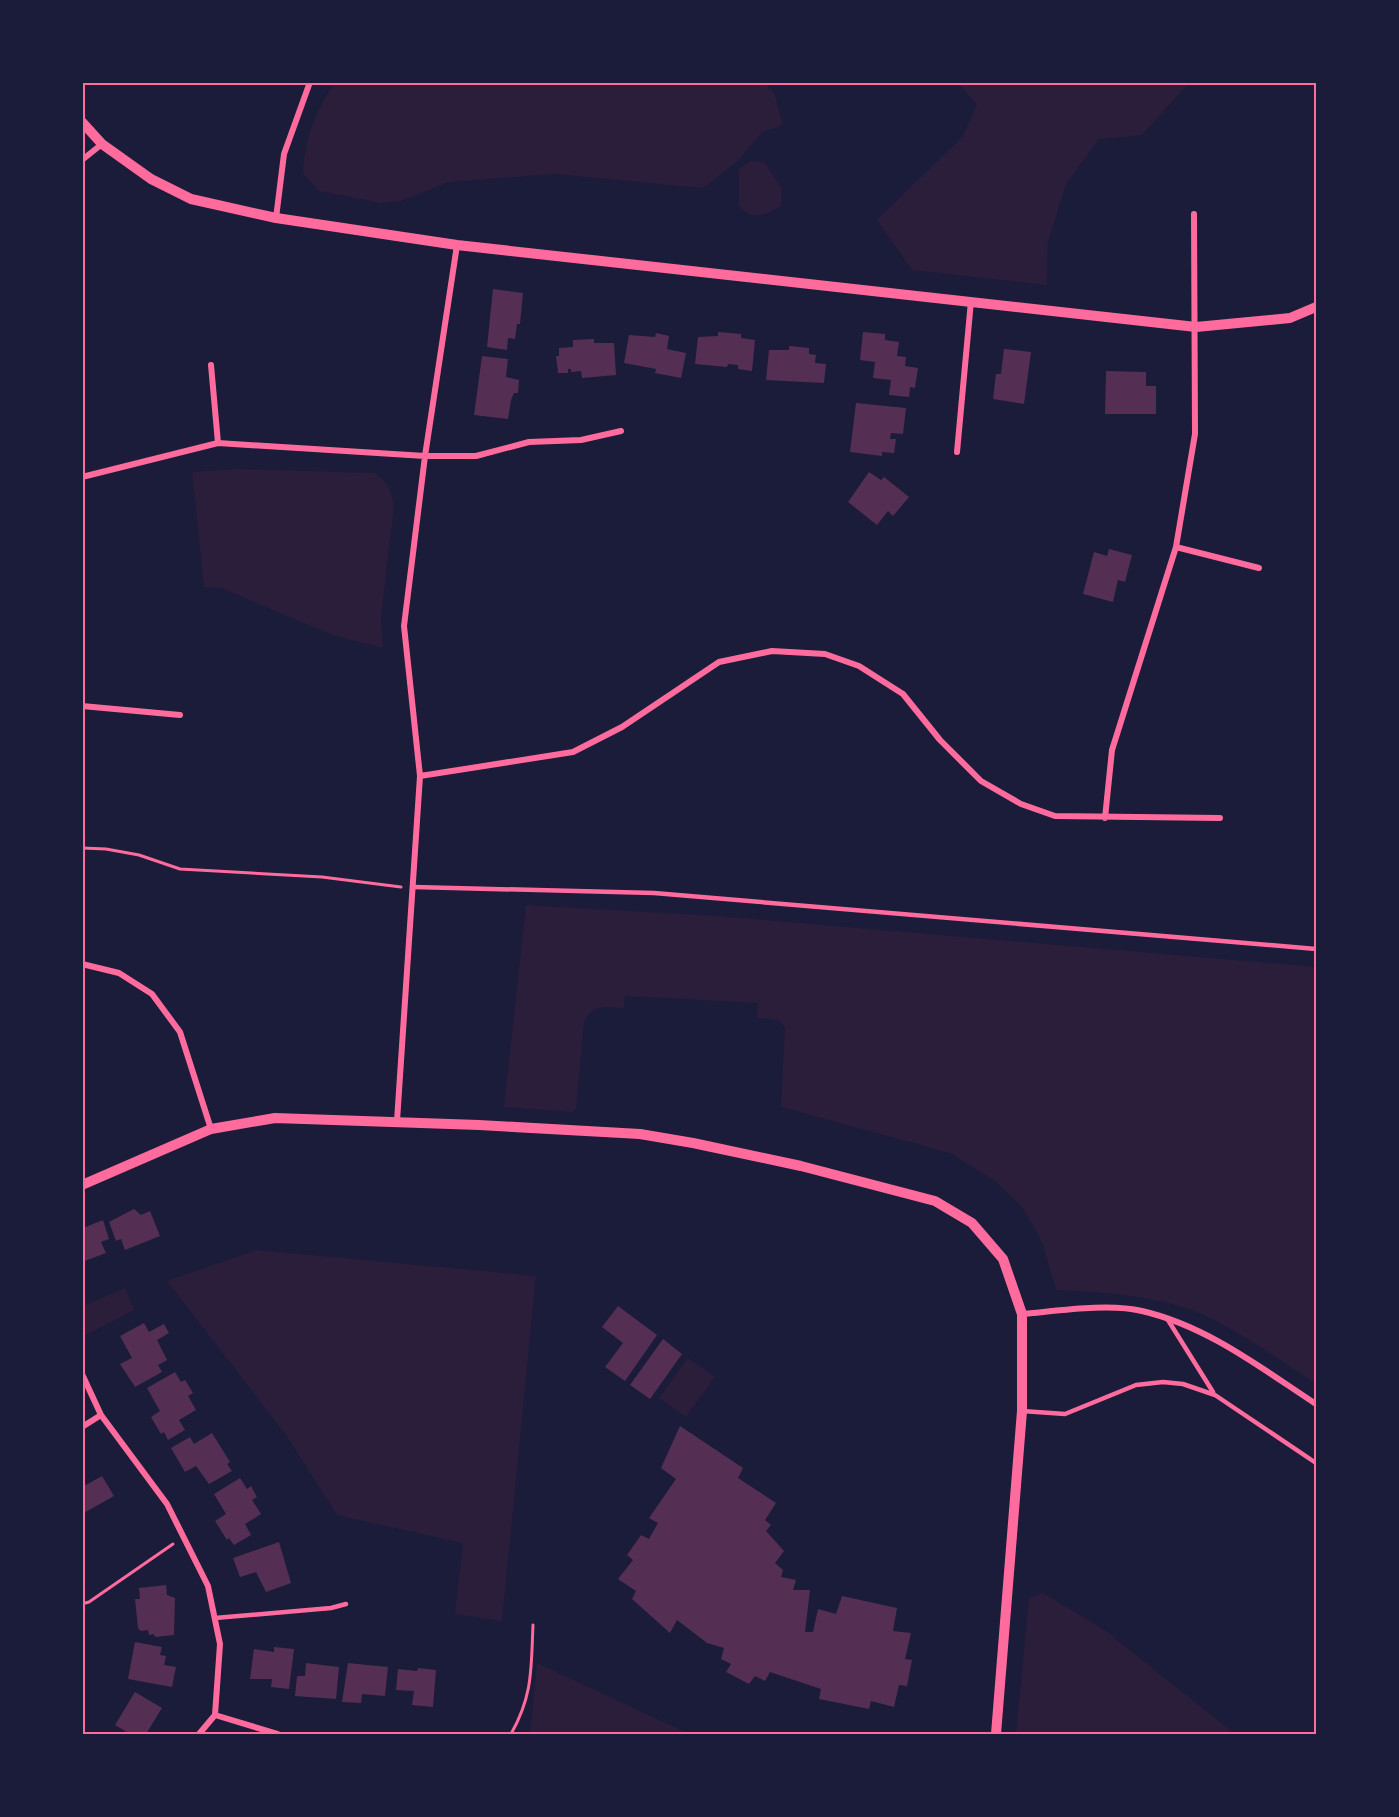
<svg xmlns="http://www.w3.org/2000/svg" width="1399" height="1817" viewBox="0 0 1399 1817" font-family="'DM Sans',sans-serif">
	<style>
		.green { fill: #2a1e3b }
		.building { fill: #542f53 }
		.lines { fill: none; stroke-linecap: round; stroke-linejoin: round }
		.path { stroke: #ff6b9d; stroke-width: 3 }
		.service { stroke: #ff6b9d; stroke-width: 4.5 }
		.minor { stroke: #ff6b9d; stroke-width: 6 }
		.tertiary { stroke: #ff6b9d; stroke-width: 10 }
		.neatline { fill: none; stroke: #ff6b9d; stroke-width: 2 }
	</style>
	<rect width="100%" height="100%" fill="#1b1b3a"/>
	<!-- green -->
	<path class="green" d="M336 82 764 83 774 92 783 125 762 132 739 160 703 188 554 174 449 182 401 201 380 203 319 191 303 173C304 141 316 108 336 82Z
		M958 83H1196H1189L1142 135 1099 139 1066 184 1048 242 1047 285 912 270 877 220 963 136 977 104Z
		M750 161 764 162 782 188 781 206C764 215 753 222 739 206V169Z
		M239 469 375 473C387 483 392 490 394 506L381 617 383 648 335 636 221 588 204 587 192 472Z
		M526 905 717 916 1316 967V1384C1280 1360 1245 1335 1206 1316 1166 1297 1100 1291 1056 1290L1043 1245 1024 1209 995 1181 950 1153 781 1107 785 1027 778 1020 757 1018 758 1003 625 996 624 1008C605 1007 591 1004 584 1023L576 1109 572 1112 504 1107Z
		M257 1250 536 1276 502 1621 455 1614 463 1543 337 1515 286 1435 167 1281Z
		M125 1288 134 1310 84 1336 83 1306Z
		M688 1358 715 1377 686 1417 659 1398Z
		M1043 1593 1106 1631 1235 1734H1016L1029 1598Z
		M537 1663 689 1734H530Z"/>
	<!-- building -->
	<path class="building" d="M493 289 523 293 520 324H517L515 339 508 338 507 350 487 347Z
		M718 332 741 334V338L755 340 752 371 738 369V365L728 364 727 367 695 364 698 337 718 336Z
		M863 332 885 334V340L899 342 897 356 906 357 905 366 918 368 915 388 910 387 909 397 889 395 891 380 873 378 875 362 860 360Z
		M656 333 669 336 667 349 686 353 681 378 655 373 656 369 624 363 629 335 655 337Z
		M594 339V343H614L616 375 582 378 581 371 571 372V369H568V373H558L556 356H559V348L573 347V340Z
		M789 346 809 348V354L816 355 815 363 826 364 824 383 766 380 769 350H789Z
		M1004 349 1031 352 1024 404 993 399 996 374H1001Z
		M482 356 508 359 506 377 519 380 518 393H514L511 400 508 419 474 415Z
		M1106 371 1146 372V386H1156V414H1105Z
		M856 403 906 408 903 434 891 433 890 439H896L894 453 882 452V456L850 452Z
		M869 472 881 480 884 477 909 497 893 516 888 511 877 525 848 502Z
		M1109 549 1132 555 1125 582 1118 580 1113 602 1083 594 1094 552 1107 556Z
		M134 1209 141 1215 150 1211 160 1236 125 1250 121 1239 116 1241 109 1222Z
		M103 1220 109 1239 101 1242 106 1253 82 1262 83 1228Z
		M618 1306 657 1335 625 1381 605 1367 623 1343 602 1327Z
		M144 1323 149 1332 164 1324 169 1333 157 1340 167 1360 158 1365 162 1372 135 1387 120 1364 132 1358 120 1336Z
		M663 1339 682 1354 650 1399 630 1385Z
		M175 1372 181 1382 185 1380 193 1393 188 1396 196 1410 179 1420 185 1430 168 1440 164 1432 161 1434 151 1417 160 1411 147 1388Z
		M680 1426 743 1468 738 1478 776 1503 765 1520 771 1525 766 1531 784 1551 775 1563 783 1570 781 1577 796 1580 793 1590H810L805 1632H813L818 1609 836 1614 842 1596 897 1608 893 1631 911 1633 905 1659 912 1660 907 1686 899 1685 894 1707 871 1701 869 1709 819 1699 821 1689 770 1672 765 1681 755 1676 749 1684 726 1672 731 1664 721 1659 724 1648 707 1643 677 1620 670 1633 632 1599 636 1591 618 1579 633 1560 627 1555 641 1535 649 1539 658 1523 649 1518 676 1479 661 1468Z
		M212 1433 230 1462 227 1464 232 1471 209 1484 196 1466 185 1472 171 1448 190 1437 194 1444Z
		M102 1476 114 1496 82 1514V1477L86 1485Z
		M240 1478 247 1489 251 1486 257 1497 252 1500 261 1514 245 1524 251 1535 234 1545 229 1538 227 1540 215 1521 226 1514 214 1494Z
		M279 1542 291 1583 266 1592 256 1572 240 1577 233 1558Z
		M166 1585 167 1595 175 1598 174 1635 155 1637 154 1634 149 1635 148 1630 141 1631 138 1628 135 1599H140L139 1588Z
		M135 1642 162 1647 160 1655 166 1656 164 1665 176 1667 172 1687 128 1679Z
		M274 1647 294 1649 289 1689 271 1687 272 1679H250L254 1649 274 1652Z
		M306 1663 339 1667 336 1699 295 1696 297 1676H305Z
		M348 1663 388 1667 385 1696 362 1694 361 1703 342 1702Z
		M418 1668 436 1670 433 1707 412 1705 414 1691 396 1690 398 1669 417 1671Z
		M135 1692 162 1708 146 1734H130L115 1725Z"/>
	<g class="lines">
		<!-- path -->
		<path class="path" d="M82 848 106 849 139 855 180 869 322 877 401 887
			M82 1604 89 1602 173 1544
			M511 1734C533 1695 531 1669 533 1625"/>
		<!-- service -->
		<path class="service" d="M414 887 654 893 1316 949
			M1168 1320 1213 1392
			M1022 1411 1065 1414 1136 1385 1163 1382 1183 1384 1215 1395 1316 1463
			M215 1618 331 1608 346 1604"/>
		<!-- minor -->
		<path class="minor" d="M82 160 102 144
			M276 218 284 154 310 82
			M211 365 218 443
			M957 452 971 301
			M82 477 218 443 425 456H476L529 442 581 440 621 431
			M1176 547 1259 568
			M82 706 180 715
			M420 776 573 752 622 727 719 662 772 651 825 654 859 666 903 694 940 740 981 781 1021 804 1055 816 1220 818
			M1105 818 1112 750 1176 547 1195 434 1194 214
			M82 964 119 973 152 994 180 1032 211 1129
			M397 1121 420 776 404 626 425 456 457 245
			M1022 1314C1057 1311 1108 1303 1142 1311 1207 1326 1261 1368 1316 1404
			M82 1374 101 1415 167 1504 208 1586 220 1644 215 1715 199 1734
			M82 1427 101 1415
			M215 1715 278 1734"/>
		<!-- tertiary -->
		<path class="tertiary" d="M82 122 102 144 151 179 191 199 276 218 457 245 1196 327 1290 318 1316 307
			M82 1185 211 1129 275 1118 479 1125 640 1134 693 1143 801 1166 935 1201 972 1223 1003 1259 1022 1314V1411L996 1734"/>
	</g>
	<!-- border -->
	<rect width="1399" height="1817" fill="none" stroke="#1b1b3a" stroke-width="168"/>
	<rect x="84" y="84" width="1231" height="1649" class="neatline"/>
</svg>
